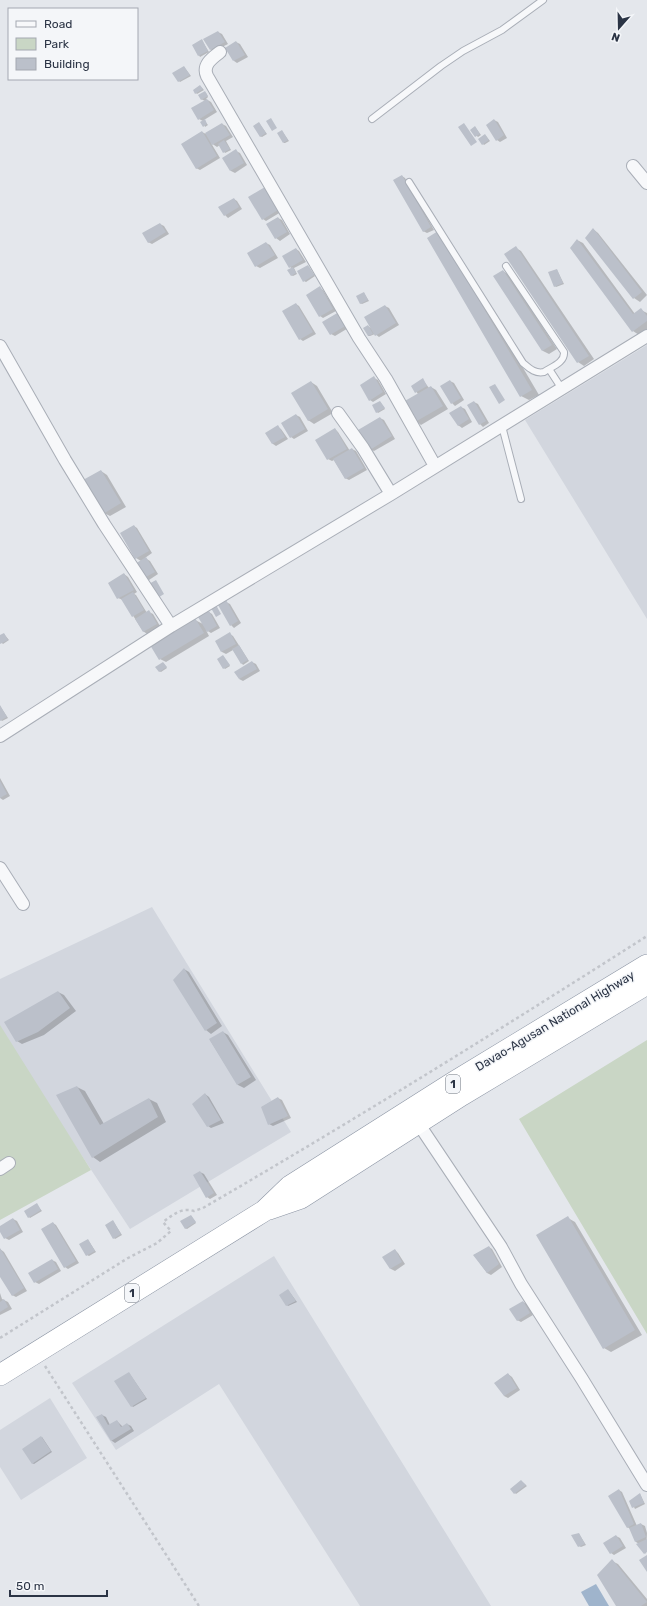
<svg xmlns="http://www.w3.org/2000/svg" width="647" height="1606" viewBox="0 0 647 1606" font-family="Rubik,sans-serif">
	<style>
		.built { fill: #d2d6de }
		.green { fill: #c9d6c5 }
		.water { fill: #9fb4cc }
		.shadow { fill: #0003 }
		.building { fill: #bbc0ca }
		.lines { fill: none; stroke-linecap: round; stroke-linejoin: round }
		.lane-casing { stroke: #a9aeb7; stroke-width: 8 }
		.street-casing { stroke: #a9aeb7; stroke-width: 14 }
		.highway-casing { stroke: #8b94a3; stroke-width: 22 }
		.path { stroke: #c2c5cb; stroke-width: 2.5; stroke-dasharray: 3 3; stroke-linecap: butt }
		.lane { stroke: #f7f8fa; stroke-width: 6 }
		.street { stroke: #f7f8fa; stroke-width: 12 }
		.highway { stroke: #fff; stroke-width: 21 }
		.labels { text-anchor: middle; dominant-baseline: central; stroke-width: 3; stroke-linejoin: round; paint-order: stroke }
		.shield { fill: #f4f6f9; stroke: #676e7b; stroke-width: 1 }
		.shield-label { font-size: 11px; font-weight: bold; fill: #2b3445 }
		.street-label { font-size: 12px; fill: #2b3445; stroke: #f4f6f9 }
	</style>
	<rect width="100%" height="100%" fill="#e4e7ec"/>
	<!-- built -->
	<path class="built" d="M647 345V619L525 420Z
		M152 907 291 1132 130 1229 0 1031V979Z
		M274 1256 491 1606H360L219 1384 116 1450 72 1383Z
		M50 1398 87 1458 21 1500 0 1467V1430Z"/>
	<!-- green -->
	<path class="green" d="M0 1025 91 1170 0 1220Z
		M647 1040V1334L519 1119Z"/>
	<!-- water -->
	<path class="water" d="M596 1584 609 1606H589L581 1592Z"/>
	<!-- shadow -->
	<path class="shadow" d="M218 32 222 34 228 44 214 51 210 49Z
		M202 41 209 52 200 57 193 45Z
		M236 42 240 44 248 57 237 63 234 61Z
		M184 67 191 76 180 82 179 81Z
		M200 86 204 90 197 94 196 93Z
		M206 93 208 97 206 99 211 102 217 112 204 120 208 125 205 127 203 121 199 119 205 101 201 99Z
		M494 120 498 122 507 138 500 142 497 140Z
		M259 123 267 134 262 137 260 136Z
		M222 124 226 126 233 137 226 141 231 150 225 153 220 145 217 147 211 143 220 158 200 170 196 168 202 132 206 134Z
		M475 127 481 135 478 137 471 130Z
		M282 131 289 141 285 143H284Z
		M486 136 490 141 484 145 483 144Z
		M236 151 240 153 247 165 235 173 231 171 224 158Z
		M402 176 405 178 434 230 427 233 423 231Z
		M265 188 281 212 266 221 263 219Z
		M234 199 237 201 242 209 228 218 225 215Z
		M278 218 282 220 290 234 280 241 276 238 268 225Z
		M160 224 164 226 169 234 152 244 148 242Z
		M593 229 598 233 647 295 640 302 634 298 587 238Z
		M446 237 539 395 529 400 521 396Z
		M577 240 583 243 635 314 641 310 647 313V329L639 335 633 331 572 248Z
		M266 243 270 245 278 258 260 268 256 266Z
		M516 248 521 251 594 359 584 366 578 362 505 254Z
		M296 249 299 251 306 262 294 268 297 274 293 276 291 275 293 269 290 267Z
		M309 267 315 276 306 282 304 281Z
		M557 270 564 284 556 287 555 286Z
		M503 271 509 275 557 349 549 354 543 351 495 277Z
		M320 288 323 290 336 311 323 318 320 316Z
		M364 293 369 301 362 304 360 303Z
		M296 304 299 306 316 334 303 341 300 339Z
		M385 306 389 308 399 325 379 337 375 334 370 336H368V326L372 329Z
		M339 313 350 327 335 336 331 334Z
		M374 378 378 380 386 394 373 402 370 400Z
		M423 380 429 388 431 387 436 390 448 409 421 425 416 421 418 394 412 386Z
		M450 381 454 383 464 400 455 406 452 403Z
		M311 382 317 386 333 413 314 424 308 420Z
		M380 402 385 409 378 413 377 412Z
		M474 402 478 404 489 423 483 427 480 424Z
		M461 407 465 409 472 422 462 428 458 425Z
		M296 415 300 417 308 431 294 439 291 437Z
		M380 418 384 420 395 439 374 451 370 449Z
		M278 427 281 429 288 439 276 446 273 444 267 433Z
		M335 429 338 432 350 451 352 449 356 451 367 470 349 480 345 478 334 460 332 461 328 459Z
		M101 471 107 475 126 507 110 516 104 513Z
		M134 526 137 528 152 553 145 558 150 561 158 574 149 580 145 578 141 561 136 558 121 534Z
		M124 574 128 577 137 592 134 594 136 595 147 613 149 612 153 614 160 626 147 634 143 631 123 600 118 598 109 583Z
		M226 602 230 604 241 623 234 628 231 625Z
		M209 612 212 614 220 628 211 633 206 630 209 636 166 662 160 659 195 620 203 624Z
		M4 634 9 640 3 644 0 641V636Z
		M230 634 233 636 249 661 243 665 233 650 226 654 222 652 216 641Z
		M223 656 230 666 225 669 224 668Z
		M252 662 256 664 260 671 243 681 239 679Z
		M163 663 167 668 161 672 159 671Z
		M0 706 8 718 2 721 0 719Z
		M0 778 10 796 3 800 0 798Z
		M184 969 189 972 222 1026 211 1034 206 1030Z
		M58 992 64 995 76 1011 44 1035 22 1044 17 1041Z
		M223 1032 228 1035 256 1080 244 1088 238 1085 210 1040Z
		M77 1087 85 1091 104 1124 149 1099 157 1103 166 1122 100 1162 93 1157Z
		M205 1094 209 1097 224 1123 211 1128 208 1126Z
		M278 1098 282 1100 291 1118 273 1126 269 1124 262 1107Z
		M200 1172 204 1174 217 1195 210 1199 207 1197Z
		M37 1205 42 1211 30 1218 29 1217Z
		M191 1216 196 1223 187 1229 185 1228Z
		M568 1218 575 1222 642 1335 611 1352 604 1348Z
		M13 1219 17 1221 23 1232 9 1240 5 1238 0 1230V1227Z
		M113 1221 122 1235 115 1239 114 1238Z
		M53 1223 56 1225 79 1263 68 1269 65 1267Z
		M88 1240 96 1252 89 1256 87 1255Z
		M489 1247 492 1249 502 1267 491 1275 487 1273 474 1255Z
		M0 1249 4 1252 27 1291 16 1297 12 1295 0 1275Z
		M395 1250 398 1253 405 1264 395 1271 391 1269 384 1257Z
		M52 1260 56 1262 61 1271 39 1284 35 1282Z
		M288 1290 297 1302 288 1306 287 1305Z
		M0 1293 2 1299 8 1302 12 1309 0 1315Z
		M523 1302 527 1304 533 1315 521 1322 517 1320Z
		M129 1373 147 1399 133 1407 132 1406Z
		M508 1374 512 1377 520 1390 508 1398 504 1396Z
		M102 1415 106 1417 110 1425 117 1421 123 1427 127 1424 131 1426 134 1431 115 1443 112 1441 97 1417Z
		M42 1437 52 1452 34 1464 32 1463Z
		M521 1481 527 1486 516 1494 511 1489Z
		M619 1490 622 1492 637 1526 641 1524 645 1526 647 1533 646 1554 639 1544 636 1542 631 1529 627 1527Z
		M640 1494 645 1504 635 1509 631 1501Z
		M579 1534 586 1545 581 1547 579 1546Z
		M616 1536 620 1538 626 1548 614 1555 611 1553Z
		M612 1561 618 1564 647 1599V1606H617Z"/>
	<!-- building -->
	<path class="building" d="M218 31 225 42 210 50 203 39Z
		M202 39 208 51 198 56 192 45Z
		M236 41 245 55 233 61 225 48Z
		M184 66 190 75 178 82 172 73Z
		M200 85 203 89 195 94 193 90Z
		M205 91 208 96 201 100 198 95Z
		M207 99 214 110 198 120 191 108Z
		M271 118 277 128 272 131 266 121Z
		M205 119 207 124 203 127 200 122Z
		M494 119 504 135 496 141 486 125Z
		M259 122 266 133 260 137 253 126Z
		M222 123 230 135 212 145 205 133Z
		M464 123 477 142 471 146 458 127Z
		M475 126 480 134 475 137 470 130Z
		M282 130 288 140 283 143 277 133Z
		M202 131 217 156 196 169 181 144Z
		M485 134 489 140 482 145 478 139Z
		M224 140 230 149 223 153 218 144Z
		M236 149 244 163 230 171 222 158Z
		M402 175 431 227 423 232 393 180Z
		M265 187 278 210 262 220 248 197Z
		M234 198 239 207 224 216 218 207Z
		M278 217 287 232 275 239 266 224Z
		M160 223 166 232 148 243 142 233Z
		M593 228 642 292 633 299 585 238Z
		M438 231 532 390 520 397 427 238Z
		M577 239 633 314 641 308 647 316V321L632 332 570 248Z
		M266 242 275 255 255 267 247 253Z
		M516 246 589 356 577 363 504 254Z
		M296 248 303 260 289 268 282 256Z
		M308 265 314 275 303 282 297 271Z
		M293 267 296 273 291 276 287 270Z
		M557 269 563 283 554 287 548 272Z
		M503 270 552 345 542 351 493 276Z
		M320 286 333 309 319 317 306 295Z
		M364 292 368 300 360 304 356 296Z
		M296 303 313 332 299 340 282 311Z
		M385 305 396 323 375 336 364 317Z
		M339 312 347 325 330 335 322 322Z
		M368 325 373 334 368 336 363 328Z
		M374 376 383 392 369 401 360 385Z
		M423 378 427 386 415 393 411 386Z
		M450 380 461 398 451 404 440 386Z
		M311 381 328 409 308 421 291 393Z
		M495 384 505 400 499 404 489 387Z
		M431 386 443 406 415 422 403 402Z
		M380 401 385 408 376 413 372 405Z
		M474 401 486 421 479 425 467 405Z
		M461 406 469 419 458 426 449 413Z
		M296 414 305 429 290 438 281 423Z
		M380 417 392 436 370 450 358 430Z
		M278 425 285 437 272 444 265 433Z
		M335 428 347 449 327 460 315 440Z
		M352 448 364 468 345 479 333 459Z
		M101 470 121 503 103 514 83 480Z
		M134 525 149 551 135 559 120 533Z
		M146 557 155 572 144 578 135 564Z
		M124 573 134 590 117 599 108 583Z
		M156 580 164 594 156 599 147 585Z
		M133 592 144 610 132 617 121 599Z
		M226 600 238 621 230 626 218 605Z
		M216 605 221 614 216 617 211 608Z
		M149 610 157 624 143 632 135 619Z
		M209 611 217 626 207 632 198 617Z
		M195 618 204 633 159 660 150 645Z
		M230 632 236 644 221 652 215 641Z
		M4 633 8 640 0 644V635Z
		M239 645 248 660 241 664 232 649Z
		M223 655 230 665 223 669 217 659Z
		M252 661 257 669 239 679 234 672Z
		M163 662 167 667 159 672 155 667Z
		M0 705 7 717 0 721Z
		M0 781 7 794 0 798Z
		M184 968 217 1023 205 1031 173 980Z
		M58 991 70 1008 38 1032 16 1042 4 1022Z
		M223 1031 251 1077 237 1085 209 1039Z
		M77 1086 100 1125 149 1098 158 1117 92 1158 56 1095Z
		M205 1093 221 1120 207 1127 192 1104Z
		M278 1097 288 1116 268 1125 261 1107Z
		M200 1171 214 1193 206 1198 193 1175Z
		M37 1203 41 1210 28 1218 24 1211Z
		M191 1215 196 1222 185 1229 180 1221Z
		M568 1216 635 1330 603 1349 536 1235Z
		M13 1218 20 1230 4 1239 0 1232V1226Z
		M113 1220 121 1234 113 1239 105 1225Z
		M53 1222 76 1261 64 1268 41 1229Z
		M88 1239 95 1251 86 1256 79 1244Z
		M489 1246 499 1264 487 1273 473 1255Z
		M0 1248 24 1288 12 1296 0 1277Z
		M395 1249 402 1262 390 1269 382 1257Z
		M52 1259 58 1269 34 1283 28 1273Z
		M288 1289 296 1301 286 1306 279 1295Z
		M4 1299 8 1307 0 1312V1302Z
		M523 1301 530 1313 517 1321 509 1309Z
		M129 1372 146 1398 131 1407 114 1381Z
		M508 1373 517 1388 504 1396 494 1383Z
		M102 1414 108 1425 117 1420 121 1427 127 1423 131 1429 111 1441 96 1417Z
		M41 1436 51 1451 32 1464 22 1449Z
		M521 1480 526 1485 514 1494 510 1489Z
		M619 1489 634 1524 627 1528 608 1496Z
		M640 1493 644 1503 632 1508 629 1501Z
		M641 1523 646 1537 635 1542 629 1528Z
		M579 1533 585 1544 578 1547 571 1535Z
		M616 1535 623 1546 610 1554 603 1543Z
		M647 1539V1552L644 1554 636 1544Z
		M647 1555V1572L639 1560Z
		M612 1559 647 1602 641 1606H616L597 1575Z"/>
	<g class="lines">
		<!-- lane casing -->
		<g class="lane-casing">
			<path id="lane" d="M372 119 441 66 463 51 502 30 543 0
				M409 182 523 363C529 368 535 374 544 372 551 367 565 363 564 352L506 266
				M549 369 562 389
				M502 426 521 499"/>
		</g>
		<!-- street casing -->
		<g class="street-casing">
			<path id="street" d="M220 52C212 58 202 65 207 76L359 338 386 379 435 466
				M633 166 647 183
				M0 346 65 460 104 524 171 626
				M338 413 363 448 391 494
				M0 736 171 626 391 494 647 336
				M0 868 23 904
				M418 1123 501 1247 521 1284 582 1379 647 1485
				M0 1169 9 1163"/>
		</g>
		<!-- highway casing -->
		<g class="highway-casing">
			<path id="highway" d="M269 1209 301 1198 462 1095 647 984
				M0 1375 264 1211 290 1186 454 1082 647 965"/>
		</g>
		<!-- path -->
		<path class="path" d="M0 1338 128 1258 157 1243 171 1231 163 1222C173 1215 181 1207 194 1211L203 1208C353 1121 501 1029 647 936
			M45 1366 199 1606"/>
		<!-- lane -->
		<use href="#lane" class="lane"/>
		<!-- street -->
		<use href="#street" class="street"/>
		<!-- highway -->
		<use href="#highway" class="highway"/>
	</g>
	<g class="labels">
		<!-- shield labels -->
		<g class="shield">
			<rect x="446" y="1075" width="14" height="18" rx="3"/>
			<rect x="125" y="1284" width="14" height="18" rx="3"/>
		</g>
		<g class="shield-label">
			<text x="453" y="1084">1</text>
			<text x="132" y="1293">1</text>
		</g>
		<!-- street labels -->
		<g class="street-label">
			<text transform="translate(555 1021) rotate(-31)">Davao-Agusan National Highway</text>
		</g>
	</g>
	<!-- legend -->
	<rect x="8" y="8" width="130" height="72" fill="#f4f6f9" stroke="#a4a8b1"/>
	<rect x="16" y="21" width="20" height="6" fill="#f7f8fa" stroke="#a4a8b1"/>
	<text x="44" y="28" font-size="12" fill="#2b3445">Road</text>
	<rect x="16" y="38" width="20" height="12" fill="#c9d6c5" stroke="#a4a8b1"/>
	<text x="44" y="48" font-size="12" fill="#2b3445">Park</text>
	<rect x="16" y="58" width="20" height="12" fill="#bbc0ca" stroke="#a4a8b1"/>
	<text x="44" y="68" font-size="12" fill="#2b3445">Building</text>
	<!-- north arrow -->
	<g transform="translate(619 28) rotate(200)" stroke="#f4f6f9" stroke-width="3" paint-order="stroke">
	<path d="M0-3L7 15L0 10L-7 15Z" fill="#2b3445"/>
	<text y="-6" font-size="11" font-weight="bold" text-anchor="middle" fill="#2b3445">N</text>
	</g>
	<!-- scale -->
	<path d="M10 1590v6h97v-6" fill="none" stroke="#2b3445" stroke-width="2"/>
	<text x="16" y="1590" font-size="12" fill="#2b3445" stroke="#f4f6f9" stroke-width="3" paint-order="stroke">50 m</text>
</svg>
